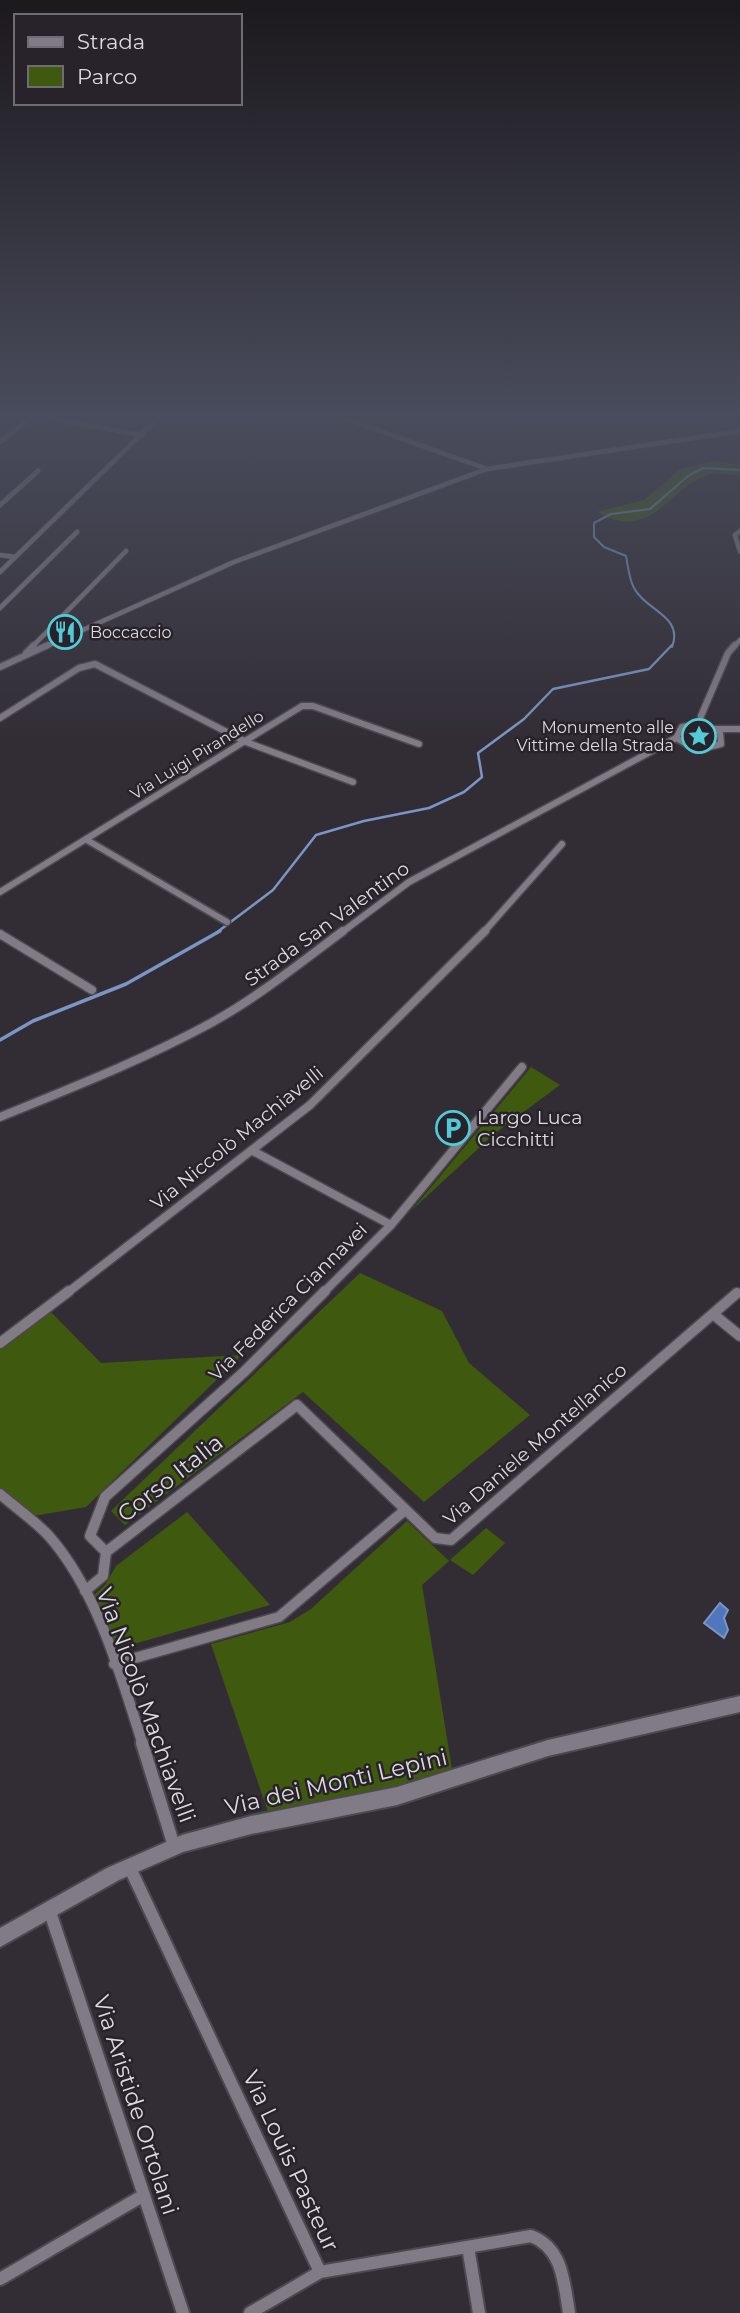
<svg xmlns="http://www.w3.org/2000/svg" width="740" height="2313" viewBox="0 0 740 2313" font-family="Montserrat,sans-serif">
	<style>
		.green { fill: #3f5a0f }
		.water { fill: #5077bc; stroke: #7a95c6; stroke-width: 2 }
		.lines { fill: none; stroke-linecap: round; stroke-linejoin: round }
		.stream-far2 { stroke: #7a95c6; stroke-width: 2 }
		.stream-far1 { stroke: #7a95c6; stroke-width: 2.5 }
		.stream { stroke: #7a95c6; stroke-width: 3.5 }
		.street-far4-casing { stroke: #4d484f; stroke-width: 6 }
		.street-far3-casing { stroke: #4d484f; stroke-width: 9 }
		.street-far2-casing { stroke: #4d484f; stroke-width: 11 }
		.street-far1-casing { stroke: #4d484f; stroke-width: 13 }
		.street-casing { stroke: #4d484f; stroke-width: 16 }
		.secondary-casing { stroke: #4d484f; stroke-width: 4 }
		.street-far4 { stroke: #807b84; stroke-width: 4.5 }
		.street-far3 { stroke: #807b84; stroke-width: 6 }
		.street-far2 { stroke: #807b84; stroke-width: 8 }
		.street-far1 { stroke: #807b84; stroke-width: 10 }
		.street { stroke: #807b84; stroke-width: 12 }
		.secondary { fill: #807b84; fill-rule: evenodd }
		.labels { text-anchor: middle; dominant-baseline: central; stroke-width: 5; stroke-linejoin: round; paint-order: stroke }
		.far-poi-label { font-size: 16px; fill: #dddadf; stroke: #28232b; text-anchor: start }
		.far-street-label { font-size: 16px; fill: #dddadf; stroke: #28232b }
		.street-label { font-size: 19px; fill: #dddadf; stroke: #28232b }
		.poi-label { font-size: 19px; fill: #dddadf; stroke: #28232b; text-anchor: start }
		.near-street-label { font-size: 23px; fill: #dddadf; stroke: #28232b }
	</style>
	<rect width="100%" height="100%" fill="#322d35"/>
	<!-- green -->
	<path class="green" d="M713 461 740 465V475C730 476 717 472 707 475 666 490 652 543 597 512L644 500 680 469Z
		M699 726 716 733V743L696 747 682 739 683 730Z
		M531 1067 560 1085 494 1134 412 1210Z
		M360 1273 442 1311 469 1363 530 1415 424 1502 303 1392 125 1525 111 1511Z
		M47 1308 101 1363 242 1355 86 1507 27 1517 0 1494V1343Z
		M187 1512 270 1605 116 1649 93 1596 105 1585 116 1566Z
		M407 1521 449 1561 422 1585 452 1769 409 1786 268 1812 211 1644 290 1622 311 1609Z
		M486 1528 505 1543 473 1575 450 1560Z"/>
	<!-- water -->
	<path class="water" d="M720 1603 728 1610 724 1618 728 1630 724 1638 704 1623Z"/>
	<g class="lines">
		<!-- stream-far2 -->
		<path class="stream-far2" d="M672 647C684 616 646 611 634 588 629 579 628 566 626 556L604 547 594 537V523L611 514 650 509 688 476 703 468 740 470"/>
		<!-- stream-far1 -->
		<path class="stream-far1" d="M216 933 273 890 316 835 364 821 429 808 464 792 482 777 478 753 524 719 553 689 649 669 672 645"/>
		<!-- stream -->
		<path class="stream" d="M0 1040 33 1021 126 984 220 931"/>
		<!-- street-far4 casing -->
		<g class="street-far4-casing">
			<path id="street-far4" d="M53 419 142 435
				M0 442 29 419
				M487 469 740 431
				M0 505 38 471
				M740 531 735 535 740 551
				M0 555 15 557
				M0 572 157 419
				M0 608 77 532
				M32 647 126 551
				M45 647 234 562 487 469 347 419
				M734 647 740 640"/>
		</g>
		<!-- street-far3 casing -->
		<g class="street-far3-casing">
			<path id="street-far3" d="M26 653 34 645
				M0 667 48 645
				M701 716 728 653 735 645
				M0 718 79 668 95 664 246 742 353 782
				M702 724 720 732 721 744 697 750 676 738 682 727Z
				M715 729H740
				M87 840 227 922
				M0 892 302 706H313L419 744
				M341 933 409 882 676 738
				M483 933 562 844"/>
		</g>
		<!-- street-far2 casing -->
		<g class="street-far2-casing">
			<path id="street-far2" d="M0 934 92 990
				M0 1117C71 1088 143 1060 211 1023 258 997 300 963 343 931
				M253 1151 391 1225
				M67 1293 310 1105 485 931
				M323 1293 391 1225 522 1067"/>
		</g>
		<!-- street-far1 casing -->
		<g class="street-far1-casing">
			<path id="street-far1" d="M713 1314 740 1336
				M0 1343 69 1291
				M0 1494C16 1508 34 1520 49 1536 98 1592 121 1676 143 1745
				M106 1552 90 1536 105 1497 244 1372 325 1291
				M85 1591 103 1576 106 1552 297 1405 435 1538 451 1540 737 1293
				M114 1664 279 1617 405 1510"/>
		</g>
		<!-- street casing -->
		<g class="street-casing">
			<path id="street" d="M142 1743 174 1846
				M129 1866 320 2272 531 2236C563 2248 564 2283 569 2313
				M49 1909 183 2313
				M468 2247 479 2313
				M0 2279 144 2195
				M250 2313 320 2272"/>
		</g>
		<!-- secondary casing -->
		<g class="secondary-casing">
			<path id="secondary" d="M740 1696V1712L548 1756 397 1805 251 1834 183 1852 119 1880 0 1947V1928L107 1868 182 1835 251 1816 397 1787 548 1740Z"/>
		</g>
		<!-- street-far4 -->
		<use href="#street-far4" class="street-far4"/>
		<!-- street-far3 -->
		<use href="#street-far3" class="street-far3"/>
		<!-- street-far2 -->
		<use href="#street-far2" class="street-far2"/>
		<!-- street-far1 -->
		<use href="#street-far1" class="street-far1"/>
		<!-- street -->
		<use href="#street" class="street"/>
		<!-- secondary -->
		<use href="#secondary" class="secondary"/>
	</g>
	<!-- sky -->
	<linearGradient id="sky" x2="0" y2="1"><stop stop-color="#1c191d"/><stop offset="0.56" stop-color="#494c5c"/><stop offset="1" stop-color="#494c5c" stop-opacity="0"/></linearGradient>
	<rect width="740" height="742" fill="url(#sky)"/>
	<!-- icons -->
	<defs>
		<g id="restaurant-ring" transform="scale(1.75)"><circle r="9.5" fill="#28232b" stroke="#52cbd8" stroke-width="1.5"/><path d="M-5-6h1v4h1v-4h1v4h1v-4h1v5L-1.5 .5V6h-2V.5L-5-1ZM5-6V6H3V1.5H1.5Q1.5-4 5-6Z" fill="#52cbd8"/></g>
		<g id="sight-ring" transform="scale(1.75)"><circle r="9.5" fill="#28232b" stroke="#52cbd8" stroke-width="1.5"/><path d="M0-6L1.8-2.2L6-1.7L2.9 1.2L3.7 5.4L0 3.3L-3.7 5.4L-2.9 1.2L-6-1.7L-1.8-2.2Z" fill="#52cbd8"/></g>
		<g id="parking-ring" transform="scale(1.75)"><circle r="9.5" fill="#28232b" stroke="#52cbd8" stroke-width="1.5"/><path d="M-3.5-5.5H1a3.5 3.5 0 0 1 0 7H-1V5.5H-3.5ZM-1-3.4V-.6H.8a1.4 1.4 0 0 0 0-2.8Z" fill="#52cbd8"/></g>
	</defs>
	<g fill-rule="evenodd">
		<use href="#restaurant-ring" x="65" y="632"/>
		<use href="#sight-ring" x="699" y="736"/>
		<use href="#parking-ring" x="453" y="1128"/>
	</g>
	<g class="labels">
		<!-- far-poi labels -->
		<g class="far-poi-label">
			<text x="90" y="632">Boccaccio</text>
			<text x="674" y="727" text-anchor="end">Monumento alle<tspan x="674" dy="18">Vittime della Strada</tspan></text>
		</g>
		<!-- far-street labels -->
		<g class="far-street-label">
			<text transform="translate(197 755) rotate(-32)">Via Luigi Pirandello</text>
		</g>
		<!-- street labels -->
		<g class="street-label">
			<text transform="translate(327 924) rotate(-36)">Strada San Valentino</text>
			<text transform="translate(237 1138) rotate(-39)">Via Niccolò Machiavelli</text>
			<text transform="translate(288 1302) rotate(-45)">Via Federica Ciannavei</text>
			<text transform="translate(535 1444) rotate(-41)">Via Daniele Montellanico</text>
		</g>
		<!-- poi labels -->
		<g class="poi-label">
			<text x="477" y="1117">Largo Luca<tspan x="477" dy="22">Cicchitti</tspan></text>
		</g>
		<!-- near-street labels -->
		<g class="near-street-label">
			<text transform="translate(170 1478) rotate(-38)">Corso Italia</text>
			<text transform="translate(146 1705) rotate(70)">Via Nicolò Machiavelli</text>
			<text transform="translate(336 1782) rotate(-13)">Via dei Monti Lepini</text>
			<text transform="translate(136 2105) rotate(72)">Via Aristide Ortolani</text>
			<text transform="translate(291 2161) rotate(65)">Via Louis Pasteur</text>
		</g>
	</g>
	<!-- legend -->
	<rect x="14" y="14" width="228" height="91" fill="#28232b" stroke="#706c73" stroke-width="2"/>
	<rect x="28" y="37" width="35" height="10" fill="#807b84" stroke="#706c73" stroke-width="2"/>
	<text x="77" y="49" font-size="21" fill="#dddadf">Strada</text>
	<rect x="28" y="66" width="35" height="21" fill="#3f5a0f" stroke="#706c73" stroke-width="2"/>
	<text x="77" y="84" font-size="21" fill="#dddadf">Parco</text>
</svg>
